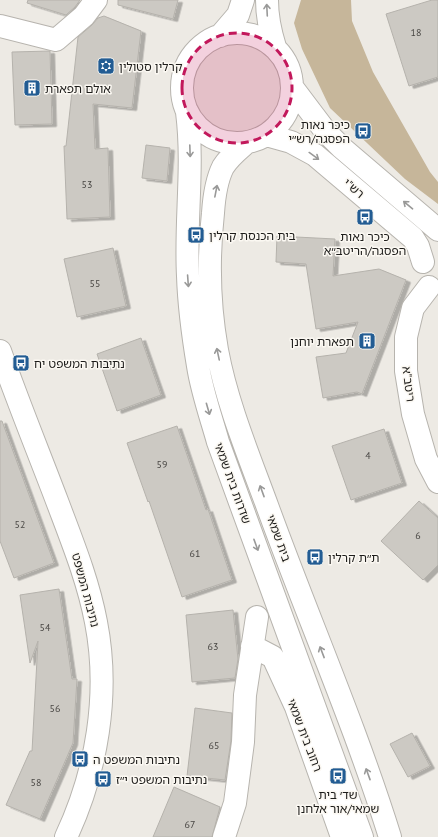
<svg xmlns="http://www.w3.org/2000/svg" width="438" height="837" viewBox="0 0 438 837" font-family="'PT Sans','Noto Sans Hebrew',sans-serif">
	<style>
		.green { fill: #c6b69a }
		.building { fill: #ccc9c3; stroke: #b5b2ac; filter: url(#shadow) }
		.lines { fill: none; stroke-linecap: round; stroke-linejoin: round }
		.minor-casing { stroke: #b7b4ae; stroke-width: 24 }
		.minor { stroke: #fff; stroke-width: 22 }
		.oneway { stroke: #999998 }
		.marked { fill: #c2185b; fill-opacity: 0.2; stroke: #c2185b; stroke-width: 3; stroke-dasharray: 8 5; stroke-linejoin: round }
		.labels { text-anchor: middle; dominant-baseline: central; stroke-width: 3; stroke-linejoin: round; paint-order: stroke }
		.number-label { font-size: 10px; fill: #494744 }
		.poi-label { font-size: 12px; fill: #1d1c1a; stroke: #fbf8f2; text-anchor: start }
		.street-label { font-size: 12px; fill: #1d1c1a; stroke: #fbf8f2 }
	</style>
	<defs>
		<filter id="shadow"><feDropShadow dx="4.5" dy="2.5" stdDeviation="0" flood-color="#0004"/></filter>
	</defs>
	<rect width="100%" height="100%" fill="#edeae4"/>
	<!-- green -->
	<path class="green" d="M301 0H351L352 21 373 72 430 172 438 182V204L405 179 330 108 302 49 294 23Z"/>
	<!-- building -->
	<path class="building" d="M28 0H80L75 7 66 15 27 3Z
		M118 0H178L173 19 118 5Z
		M432 0H438V77L409 86 386 14Z
		M104 16 141 31 132 108 93 104 95 149 108 148 110 217 67 219 64 146H66L78 37 92 25 98 18Z
		M50 51 52 124 15 125 12 52Z
		M146 145 170 148 167 181 142 178Z
		M277 236 335 239 333 276 379 269 406 280 362 394 357 392 323 398 316 357 346 353 358 322 316 329 306 264 276 262Z
		M113 248 126 306 77 317 64 259Z
		M141 338 161 395 117 411 97 354Z
		M0 421H2L54 563 14 578 0 541Z
		M177 426 206 510 208 509 232 580 182 597 149 501 148 502 127 443Z
		M384 429 402 483 351 500 332 446Z
		M419 501 438 518V565L423 580 381 541Z
		M59 589 72 679H77L73 743 40 819 6 805 30 751H32L38 641 30 663 20 595Z
		M233 610 238 659 235 678 192 682 186 615Z
		M195 708 232 713 231 741 225 780 187 776Z
		M412 733 430 766 408 777 390 744Z
		M174 787 220 807 212 837H153Z"/>
	<g class="lines">
		<!-- minor casing -->
		<g class="minor-casing">
			<path id="minor" d="M267 0C267 17 270 31 275 47
				M0 26 56 40 84 16 96 0
				M182 88a55 55 0 1 1 110 0a55 55 0 1 1-110 0Z
				M220 36 238 15 243 0
				M292 87 326 132 342 148 438 230
				M187 112C194 167 185 221 188 276 189 306 193 336 198 366 202 392 211 417 218 442L362 837
				M266 135 291 142 315 155 413 238 418 246 423 262
				M246 143C238 150 229 157 223 167 216 181 214 198 213 213 208 258 209 305 217 350 227 404 249 456 268 508 308 618 355 725 390 837
				M429 287 413 308 406 337V371L413 414 426 459 438 482
				M0 351C18 402 38 451 57 501 72 541 88 580 96 622 110 694 97 771 66 837
				M252 646 273 657 296 707 342 837
				M224 837 235 803 243 742 245 695 257 617"/>
		</g>
		<!-- minor -->
		<use href="#minor" class="minor"/>
	</g>
	<!-- one-way arrows -->
	<defs><path id="oneway-shaft" d="M-6 0H5M1.5-3L5.5 0L1.5 3" fill="none" stroke-width="1.6" stroke-linecap="round" stroke-linejoin="round"/></defs>
	<g class="oneway">
		<use href="#oneway-shaft" transform="translate(267 10) rotate(-93)"/>
		<use href="#oneway-shaft" transform="translate(190 151) rotate(88)"/>
		<use href="#oneway-shaft" transform="translate(314 156) rotate(36)"/>
		<use href="#oneway-shaft" transform="translate(216 191) rotate(-79)"/>
		<use href="#oneway-shaft" transform="translate(408 205) rotate(-140)"/>
		<use href="#oneway-shaft" transform="translate(188 281) rotate(86)"/>
		<use href="#oneway-shaft" transform="translate(218 354) rotate(-102)"/>
		<use href="#oneway-shaft" transform="translate(208 409) rotate(74)"/>
		<use href="#oneway-shaft" transform="translate(262 491) rotate(-110)"/>
		<use href="#oneway-shaft" transform="translate(256 545) rotate(70)"/>
		<use href="#oneway-shaft" transform="translate(322 652) rotate(-111)"/>
		<use href="#oneway-shaft" transform="translate(368 774) rotate(-110)"/>
	</g>
	<!-- marked area -->
	<path class="marked" d="M182 88a55 55 0 1 1 110 0a55 55 0 1 1-110 0Z"/>
	<!-- icons -->
	<defs>
		<g id="synagogue-square" transform="scale(0.9)"><rect x="-9" y="-9" width="18" height="18" rx="4" fill="#225c93" stroke="#fbf8f2"/><path d="M0-6.5L5.6 3.2H-5.6ZM0 6.5L5.6-3.2H-5.6Z" fill="#fff"/></g>
		<g id="building-square" transform="scale(0.9)"><rect x="-9" y="-9" width="18" height="18" rx="4" fill="#225c93" stroke="#fbf8f2"/><path d="M-4-6H4V6H1V3H-1V6H-4ZM-2.5-4.3h1.7v1.8h-1.7ZM.8-4.3h1.7v1.8H.8ZM-2.5-1h1.7V.8h-1.7ZM.8-1h1.7V.8H.8Z" fill="#fff"/></g>
		<g id="bus-square" transform="scale(0.9)"><rect x="-9" y="-9" width="18" height="18" rx="4" fill="#225c93" stroke="#fbf8f2"/><path d="M-5-6H5V4H4V6H2V4H-2V6H-4V4H-5ZM-3.5-4V0h7V-4ZM-3.5 1.2v1.5H-2V1.2ZM2 1.2v1.5H3.5V1.2Z" fill="#fff"/></g>
	</defs>
	<g fill-rule="evenodd">
		<use href="#synagogue-square" x="106" y="66"/>
		<use href="#building-square" x="32" y="88"/>
		<use href="#bus-square" x="363" y="131"/>
		<use href="#bus-square" x="365" y="217"/>
		<use href="#bus-square" x="196" y="235"/>
		<use href="#building-square" x="367" y="341"/>
		<use href="#bus-square" x="21" y="363"/>
		<use href="#bus-square" x="315" y="557"/>
		<use href="#bus-square" x="80" y="759"/>
		<use href="#bus-square" x="338" y="776"/>
		<use href="#bus-square" x="103" y="779"/>
	</g>
	<g class="labels">
		<!-- number labels -->
		<g class="number-label">
			<text x="416" y="32">18</text>
			<text x="87" y="184">53</text>
			<text x="95" y="283">55</text>
			<text x="368" y="455">4</text>
			<text x="162" y="464">59</text>
			<text x="20" y="524">52</text>
			<text x="418" y="535">6</text>
			<text x="195" y="553">61</text>
			<text x="45" y="627">54</text>
			<text x="213" y="646">63</text>
			<text x="55" y="708">56</text>
			<text x="214" y="745">65</text>
			<text x="36" y="782">58</text>
			<text x="190" y="824">67</text>
		</g>
		<!-- poi labels -->
		<g class="poi-label">
			<text x="119" y="66">קרלין סטולין</text>
			<text x="45" y="88">אולם תפארת</text>
			<text x="350" y="124" text-anchor="end">כיכר נאות<tspan x="350" dy="14">הפסגה/רש״י</tspan></text>
			<text x="209" y="235">בית הכנסת קרלין</text>
			<text x="365" y="236" text-anchor="middle">כיכר נאות<tspan x="365" dy="14">הפסגה/הריטב״א</tspan></text>
			<text x="354" y="341" text-anchor="end">תפארת יוחנן</text>
			<text x="34" y="363">נתיבות המשפט יח</text>
			<text x="328" y="557">ת״ת קרלין</text>
			<text x="93" y="759">נתיבות המשפט ה</text>
			<text x="116" y="779">נתיבות המשפט י״ז</text>
			<text x="338" y="794" text-anchor="middle">שד׳ בית<tspan x="338" dy="14">שמאי/אור אלחנן</tspan></text>
		</g>
		<!-- street labels -->
		<g class="street-label">
			<text transform="translate(354 188) rotate(40)">רש"י</text>
			<text transform="translate(409 384) rotate(83)">ריטב"א</text>
			<text transform="translate(233 483) rotate(70)">שדרות בית שמאי</text>
			<text transform="translate(279 538) rotate(70)">בית שמאי</text>
			<text transform="translate(86 590) rotate(75)">נתיבות המשפט</text>
			<text transform="translate(305 735) rotate(69)">רחוב בית שמאי</text>
		</g>
	</g>
</svg>
